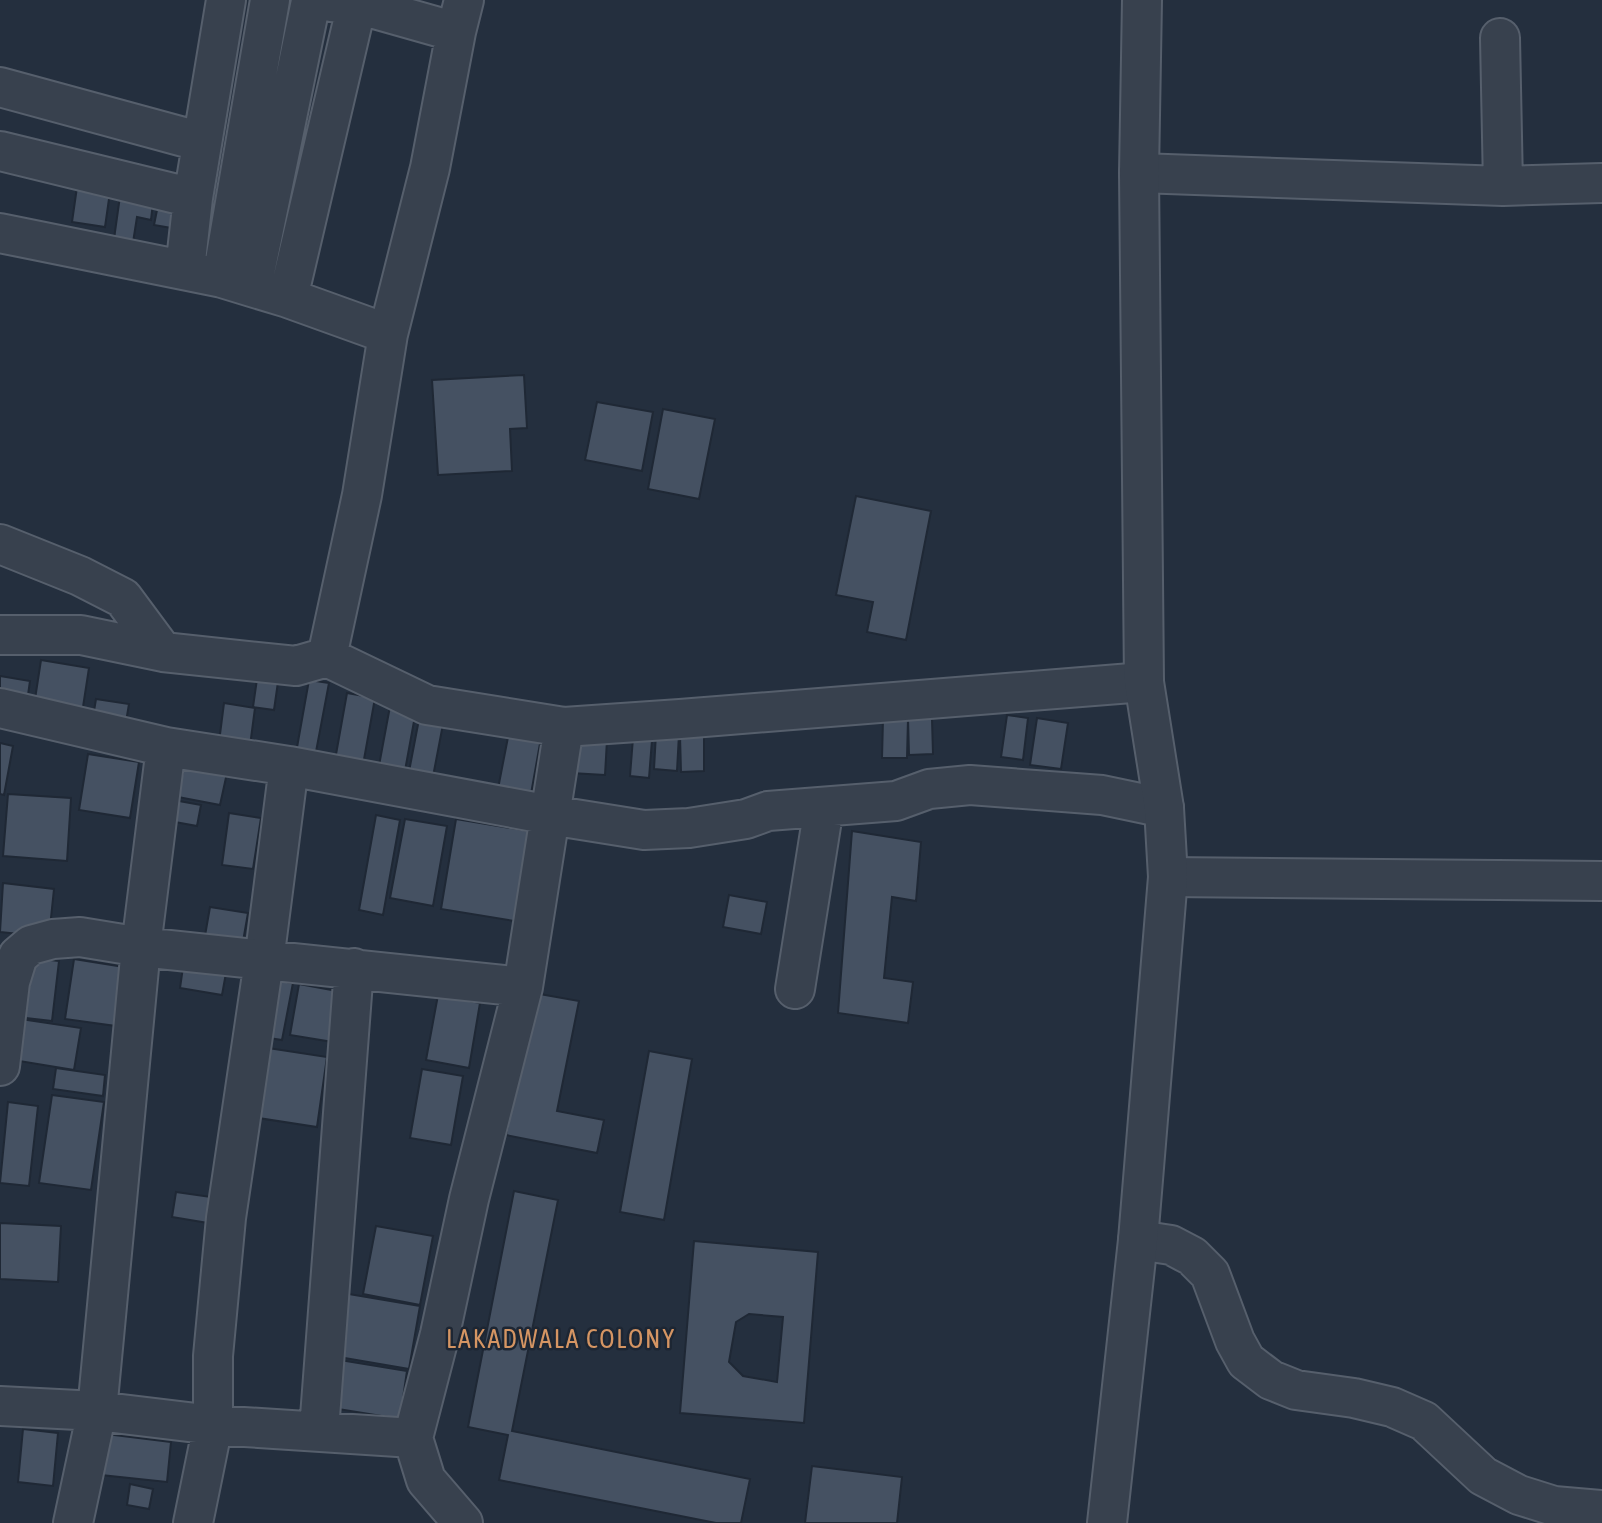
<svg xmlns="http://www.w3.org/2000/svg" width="1602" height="1523" viewBox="0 0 1602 1523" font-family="'Asap Condensed',sans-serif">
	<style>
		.building { fill: #455162; stroke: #1f2835; stroke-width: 2; fill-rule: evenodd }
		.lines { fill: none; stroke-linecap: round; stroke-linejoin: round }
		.minor-casing { stroke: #565f6c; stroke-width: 42 }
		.tertiary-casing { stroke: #565f6c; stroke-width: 42 }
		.minor { stroke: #38414e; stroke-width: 38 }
		.tertiary { stroke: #38414e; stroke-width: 38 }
		.labels { text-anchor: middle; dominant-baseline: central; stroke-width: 5; stroke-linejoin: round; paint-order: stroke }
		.neighbourhood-label { font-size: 26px; letter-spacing: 2px; fill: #d59563; stroke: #1d2633 }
	</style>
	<rect width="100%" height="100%" fill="#242f3e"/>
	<!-- building -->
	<path class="building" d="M77 187 110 192 105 227 72 222Z
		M160 195 189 199 183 230 154 225Z
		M120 196 153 202 151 220 137 217 132 249 113 246Z
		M524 375 527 428 510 429 512 471 438 475 432 380Z
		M597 402 653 412 642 471 585 460Z
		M663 409 715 419 699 499 648 489Z
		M856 496 931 511 906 640 867 632 873 602 836 595Z
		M41 660 89 668 81 720 33 712Z
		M258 672 279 675 274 710 253 707Z
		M0 676 30 681 26 709 0 704Z
		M309 680 329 683 315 757 296 753Z
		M347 693 375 698 363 765 335 760Z
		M96 699 129 704 126 722 93 717Z
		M391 701 417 705 404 776 378 771Z
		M224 703 255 708 250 746 219 742Z
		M420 714 444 719 431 787 407 782Z
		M1007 715 1028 718 1023 760 1001 757Z
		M1037 718 1068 723 1061 769 1030 765Z
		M883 719H908L907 758H882Z
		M908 719H932L933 754 909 755Z
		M509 732 541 738 529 805 496 799Z
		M656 733 679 734 677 771 654 769Z
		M704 735V771L681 772 680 736Z
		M573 738 607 740 605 775 571 773Z
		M633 738 652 740 649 778 630 776Z
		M0 743 13 746 4 795 0 794Z
		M88 754 139 762 130 818 79 810Z
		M184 765 227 773 220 805 178 797Z
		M8 794 71 798 67 861 3 856Z
		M168 799 201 805 197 826 164 820Z
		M229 813 261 818 253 869 222 865Z
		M376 815 400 820 383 915 359 910Z
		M405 819 447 826 433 906 390 898Z
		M456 819 529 831 514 921 441 909Z
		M852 831 921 842 916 901 892 897 884 978 913 982 908 1023 838 1013Z
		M3 883 54 889 49 937 0 932Z
		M729 895 767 902 761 934 723 927Z
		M210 907 248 913 241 953 203 947Z
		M24 957 59 961 52 1021 17 1017Z
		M74 959 124 967 116 1026 65 1019Z
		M183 967 226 973 222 995 180 988Z
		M267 979 293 983 282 1040 256 1036Z
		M299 984 348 993 339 1043 290 1035Z
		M534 993 579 1001 557 1111 604 1120 597 1153 506 1135Z
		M438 995 480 1003 469 1068 426 1060Z
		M14 1018 81 1028 74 1070 7 1059Z
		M255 1046 327 1057 317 1127 245 1116Z
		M649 1051 692 1059 664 1220 620 1212Z
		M56 1068 105 1075 103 1096 53 1089Z
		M422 1069 463 1076 451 1145 410 1138Z
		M52 1095 104 1102 91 1190 39 1183Z
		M8 1102 38 1106 29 1186 0 1183Z
		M514 1191 558 1200 512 1431 750 1479 741 1523H716L499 1480 508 1435 468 1427Z
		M176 1192 218 1198 214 1224 172 1217Z
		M0 1223 61 1226 58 1282 0 1279Z
		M376 1226 433 1236 420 1305 363 1294Z
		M694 1241 818 1252 804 1423 680 1413ZM749 1314 783 1317 777 1382 743 1376 729 1362 736 1322Z
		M337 1292 420 1306 409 1369 327 1355Z
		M340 1360 407 1371 400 1419 332 1408Z
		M23 1429 58 1433 53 1486 18 1482Z
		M106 1434 171 1442 167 1482 101 1475Z
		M812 1466 902 1477 897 1523H805Z
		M130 1484 153 1489 149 1509 127 1505Z"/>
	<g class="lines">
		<!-- minor casing -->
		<g class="minor-casing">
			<path id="minor" d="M331 2 357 4 456 32
				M1500 38 1503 186
				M0 87 202 142
				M0 151 193 198
				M1139 173 1503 186 1602 183
				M0 233 222 278 288 298 388 334
				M185 270 193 198 226 0
				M222 278 270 0
				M252 287 311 1
				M288 298 357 4
				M0 544 80 576 123 598 163 652
				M0 635H81L163 652 296 666 327 657 427 705 564 727 680 719 1144 682
				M327 657 362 495 388 334 430 168 456 32 464 0
				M0 708 166 747 289 766 550 815 644 830 689 828 746 819 768 811 896 801 929 789 970 785 1102 795 1164 808
				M1168 877 1602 881
				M795 989 824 807
				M0 1066 10 982 18 956 31 945 53 939 80 937 141 947 523 987
				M1138 1240 1171 1245 1192 1256 1210 1274 1235 1341 1246 1361 1271 1380 1296 1390 1354 1398 1392 1407 1424 1421 1483 1476 1519 1495 1554 1506 1602 1510
				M0 1406 97 1411 213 1425 413 1438
				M320 1417 354 968
				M73 1523 97 1411 141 947 166 747
				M193 1523 213 1425V1356L226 1218 264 961 289 766
				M463 1523 426 1480 413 1438 440 1334 469 1199 523 987 564 727"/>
		</g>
		<!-- tertiary casing -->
		<g class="tertiary-casing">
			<path id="tertiary" d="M1107 1523 1138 1240 1168 877 1164 808 1144 682 1139 173 1142 0"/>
		</g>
		<!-- minor -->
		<use href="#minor" class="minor"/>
		<!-- tertiary -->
		<use href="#tertiary" class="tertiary"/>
	</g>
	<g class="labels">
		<!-- neighbourhood labels -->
		<g class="neighbourhood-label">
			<text x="561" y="1339">LAKADWALA COLONY</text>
		</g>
	</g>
</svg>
